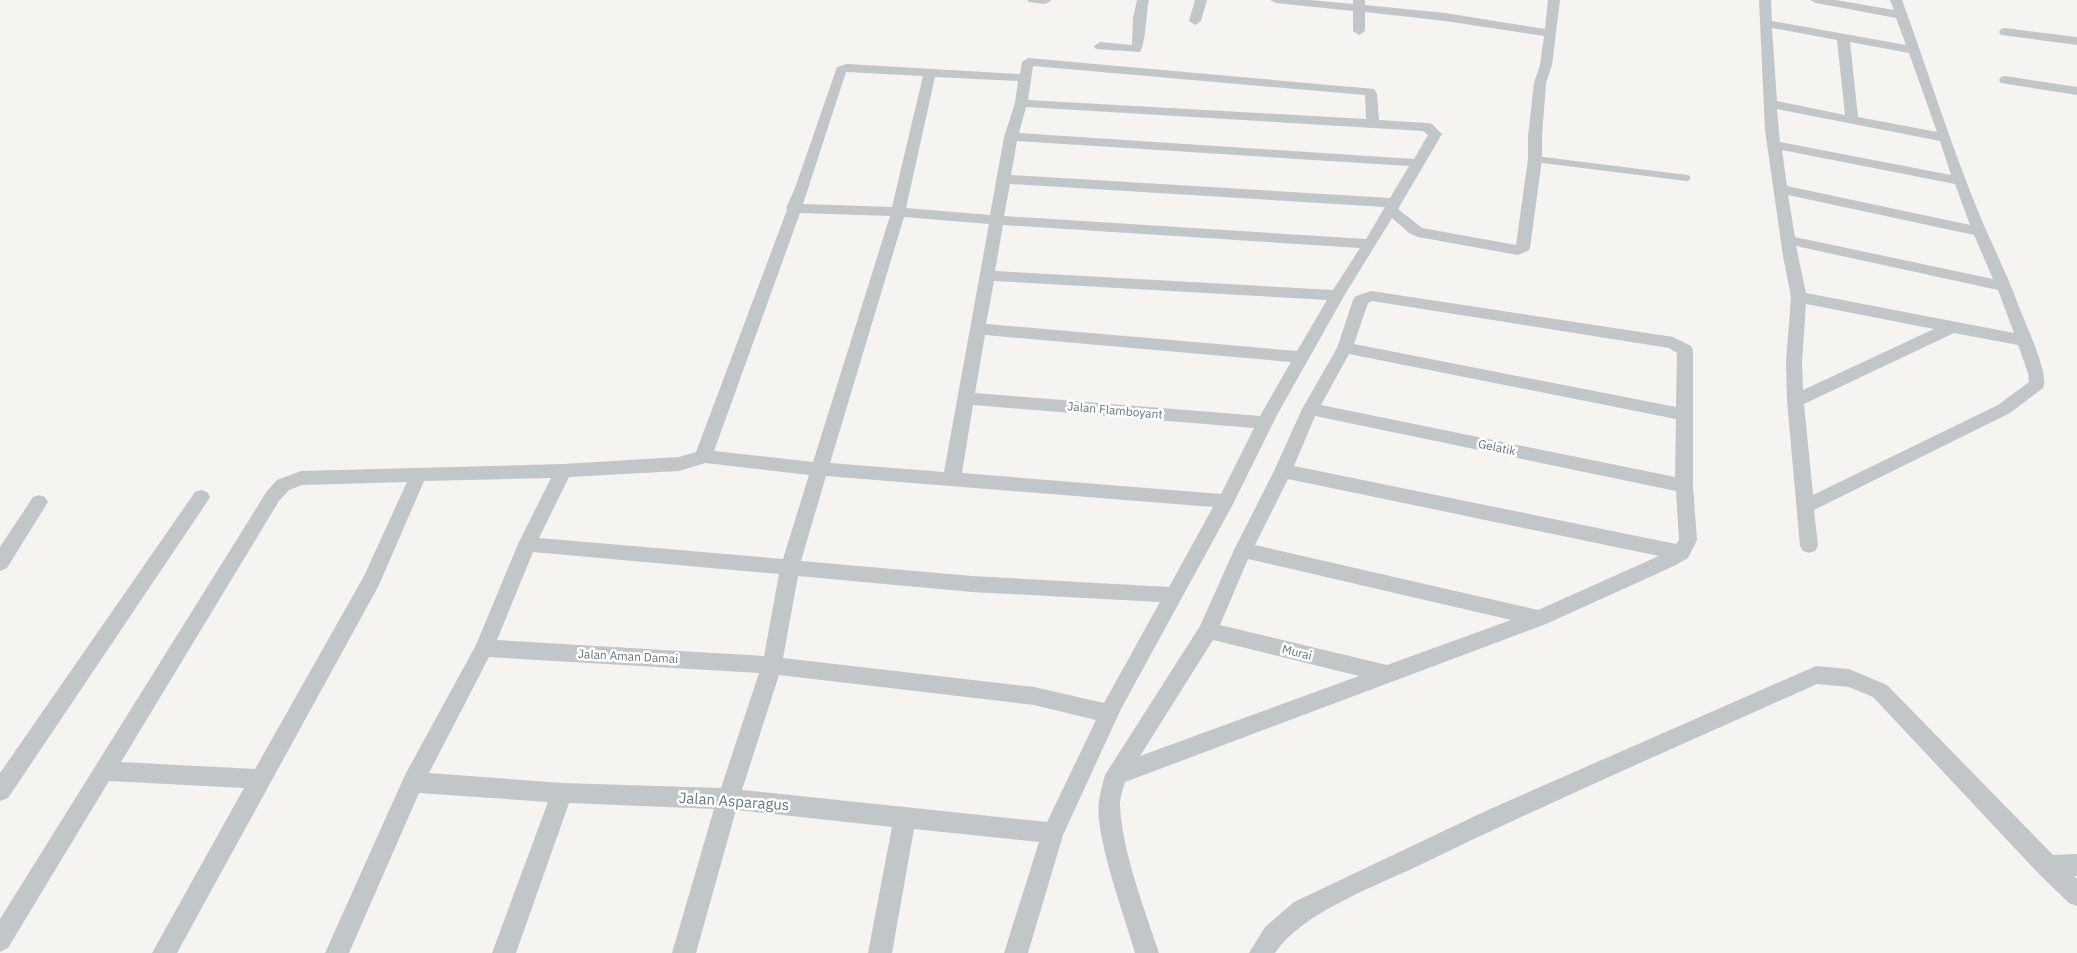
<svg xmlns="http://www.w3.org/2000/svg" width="2077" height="953" viewBox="0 0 2077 953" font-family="'IBM Plex Sans',sans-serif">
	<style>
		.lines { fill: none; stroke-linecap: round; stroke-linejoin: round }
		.lane { stroke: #c1c6c8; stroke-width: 6 }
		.street { fill: #c1c6c8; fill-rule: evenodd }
		.labels { text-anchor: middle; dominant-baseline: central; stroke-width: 5; stroke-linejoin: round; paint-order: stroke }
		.street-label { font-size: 12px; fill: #627883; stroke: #fff }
		.near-street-label { font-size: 15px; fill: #627883; stroke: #fff }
	</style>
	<rect width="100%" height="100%" fill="#f5f4f0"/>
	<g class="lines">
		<!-- lane -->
		<path class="lane" d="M1535 159 1687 178"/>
		<!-- street -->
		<path class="street" d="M1027 0H1050L1051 1 1045 4 1029 2Z
			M1137 0H1149C1146 13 1146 43 1140 52L1096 49 1094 46 1100 42 1132 45 1133 18Z
			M1195 0H1207L1201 21 1195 25 1189 21Z
			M1270 0H1311L1353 4V0H1365V5L1445 13 1545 29 1548 0H1560L1552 65 1546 83 1542 136V159L1530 248 1528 251 1518 255 1418 237 1409 233 1392 218 1344 296 1277 415 1232 506 1121 709 1063 835 1028 953H1004L1039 842 914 829 892 953H868L892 827 736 810 696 953H672L714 809 569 803 516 953H492L548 802 419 793 349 953H325L405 775 476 645 518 544 551 478 424 481 379 585 177 953H152L244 788 109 781 8 948 0 952V919L267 491 277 480 301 471 563 464 679 457 696 452 787 210 786 208 795 188 837 67 847 64 1020 74 1022 62 1028 58 1374 89 1377 94 1379 120 1427 123 1432 124 1442 134 1398 209 1422 228 1516 245 1528 159V136L1534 83 1540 65 1544 36 1445 21 1365 12V31L1359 35 1353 31V11L1276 3ZM1033 66 1365 95 1366 119 1028 100ZM846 72 923 76 892 207 803 204ZM935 77 1018 81 1015 103 1004 137 990 215 906 208ZM1026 107 1423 131 1428 135 1414 159 1019 133ZM1017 141 1409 166 1390 198 1011 175ZM1010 184 1385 207 1366 239 1004 216ZM800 213 890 216 813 462 714 451ZM904 217 989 224 944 472 830 463ZM1003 225 1360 248 1333 290 995 271ZM994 281 1327 300 1297 351 986 324ZM985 335 1291 362 1260 416 975 393ZM973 405 1254 428 1221 494 962 473ZM705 463 809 475 783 559 539 538 569 477 679 471ZM826 476 1213 507 1169 587 972 576 801 561ZM407 482 364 576 255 769 121 762 279 501 289 490 302 485ZM533 552 779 574 764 656 497 640ZM798 576 972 592 1160 602 1104 703 1034 687 783 658ZM489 657 759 673 721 788 562 783 429 773ZM779 675 1034 705 1096 720 1047 822 742 790Z
			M1759 0H1771L1772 21 1906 45 1896 18 1816 3 1810 0H1836L1894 10 1890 0H1902C1928 71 1951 146 1980 216 1993 247 2008 276 2019 307 2025 323 2050 375 2043 388L2010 413 1814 510 1818 546 1815 551 1809 553 1803 551 1800 546 1787 401 1786 362 1791 297 1783 256 1765 130ZM1772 28 1837 40 1845 115 1777 101ZM1850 42 1909 53 1937 132 1858 117ZM1777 109 1940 141 1951 175 1780 142ZM1782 150 1955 184 1970 225 1787 186ZM1788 195 1974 235 1993 279 1795 237ZM1796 246 1998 290 2014 333 1806 293ZM1806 304 1934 329 1803 390 1802 362ZM1954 333 2018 345 2028 373 2029 382 1998 405 1813 495 1804 404Z
			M2005 28 2077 37V45L2001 35 1999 32 2001 29Z
			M2005 76 2077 87V95L2001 83 1999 80 2001 77Z
			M1371 291 1673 337 1691 346 1693 350V486L1697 540 1688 558 1674 566 1546 624 1125 782C1123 789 1120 797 1120 804 1121 849 1145 910 1159 953H1135C1125 917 1094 835 1099 801 1100 792 1103 783 1105 775L1200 626 1234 550 1274 471 1302 409 1337 348 1353 300 1356 296ZM1372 301 1669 348 1677 353 1676 407 1354 344 1368 303ZM1349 354 1676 419 1675 477 1321 405ZM1315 416 1676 491 1679 540 1676 544 1294 466ZM1288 479 1659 556 1538 610 1255 545ZM1248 559 1511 620 1387 665 1220 625ZM1213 640 1359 676 1140 756Z
			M201 490 207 492 210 497 207 502 8 798 0 801V773L195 492Z
			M39 495 45 497 48 502 7 568 0 571V547L33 497Z
			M1816 666 1849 669 1887 685 2053 855 2077 854V876H2074L2077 879V906L2069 903 2039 874 1873 697 1849 687 1817 684C1685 743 1552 801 1422 864 1378 885 1301 913 1275 953H1249L1265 927 1294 902 1490 809Z"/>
	</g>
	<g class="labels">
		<!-- street labels -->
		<g class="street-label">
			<text transform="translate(1115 410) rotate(5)">Jalan Flamboyant</text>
			<text transform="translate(1497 447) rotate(12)">Gelatik</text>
			<text transform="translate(1297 652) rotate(14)">Murai</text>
			<text transform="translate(628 656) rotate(3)">Jalan Aman Damai</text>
		</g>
		<!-- near-street labels -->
		<g class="near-street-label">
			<text transform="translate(734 801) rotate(4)">Jalan Asparagus</text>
		</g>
	</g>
</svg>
